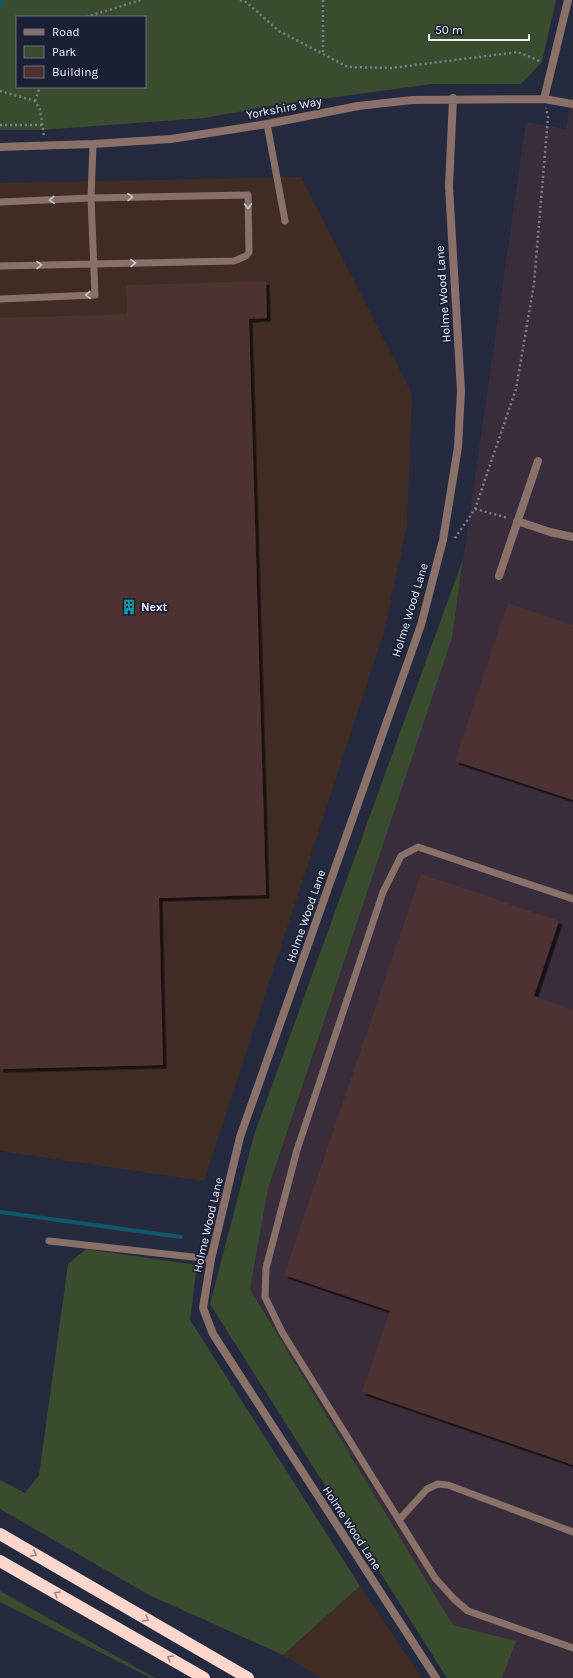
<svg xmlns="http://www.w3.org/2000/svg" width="573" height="1678" viewBox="0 0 573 1678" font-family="Karla,sans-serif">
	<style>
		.commercial { fill: #3a2d3b }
		.industrial { fill: #3f2d24 }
		.green { fill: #3a4c2e; fill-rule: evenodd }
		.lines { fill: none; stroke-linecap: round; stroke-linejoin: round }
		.stream { stroke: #0e576d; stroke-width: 4 }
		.building { fill: #4d3130; filter: url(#shadow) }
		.path { stroke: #7a7e8f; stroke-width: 2.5; stroke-dasharray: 2 3; stroke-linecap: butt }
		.service { stroke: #897069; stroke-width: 7 }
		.minor { stroke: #897069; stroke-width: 8 }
		.motorway { stroke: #fdd7cc; stroke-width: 12 }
		.oneway { stroke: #cbc4ca }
		.oneway2 { stroke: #978488 }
		.labels { text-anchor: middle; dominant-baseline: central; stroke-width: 3.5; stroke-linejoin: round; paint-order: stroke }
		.street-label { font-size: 12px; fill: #eff2fe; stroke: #1b1f34 }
		.poi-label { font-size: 12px; font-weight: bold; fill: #eff2fe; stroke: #1b1f34; text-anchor: start }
	</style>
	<defs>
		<filter id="shadow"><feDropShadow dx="3.5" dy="3.5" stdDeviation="0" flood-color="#0009"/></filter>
	</defs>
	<rect width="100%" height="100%" fill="#24293e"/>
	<!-- commercial -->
	<path class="commercial" d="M573 90V1678H502L515 1641 453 1625 250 1289 268 1189 452 638 526 122 566 129Z"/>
	<!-- industrial -->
	<path class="industrial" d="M301 177 412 394 407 525 384 632 204 1181 0 1151V183Z
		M360 1586 422 1678H321L283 1655Z"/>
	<!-- green -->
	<path class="green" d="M0 0H556L542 62 521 84H431L271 106 204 118 41 130H0ZM17 17H145V87H17Z
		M463 559 452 638 268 1189 250 1289 453 1625 516 1641 502 1678H447L210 1304 254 1135Z
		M86 1249 197 1265 190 1320 360 1586 283 1655 149 1595 0 1509V1480L25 1493 39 1475 68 1264Z
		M0 1591 155 1678H151L0 1602Z"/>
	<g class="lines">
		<!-- stream -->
		<path class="stream" d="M0 5 3 0
			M0 1212 181 1237"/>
	</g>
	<!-- building -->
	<path class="building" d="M266 281 267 318 249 319 266 895 159 898 163 1065 0 1069V318L127 314 126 285Z
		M508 603 573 625V800L455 761Z
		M421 874 559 921 534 996 573 1010V1465L362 1392 390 1311 284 1275Z"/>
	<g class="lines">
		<!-- path -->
		<path class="path" d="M240 0 246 2 279 31 348 67 391 68 518 52 542 62
			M323 0V55
			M86 17 141 0
			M0 91 35 101 40 110 44 136
			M35 101 40 87
			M0 125H43
			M475 509 508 518
			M455 538 475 509 516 389 534 284 548 117 546 108"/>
		<!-- service -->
		<path class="service" d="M267 124 285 221
			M0 202 91 198 248 195 249 252 246 256 234 261 0 266
			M0 299 95 295 91 198 93 144
			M573 899 418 847 401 856 383 892 297 1150 266 1268 265 1297 282 1332 435 1578 454 1599 468 1611 573 1648
			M49 1241 211 1259
			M399 1520 427 1489 438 1484 448 1485 573 1532"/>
		<!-- minor -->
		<path class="minor" d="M544 99 568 0
			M0 147 93 144 171 139 267 124 358 106 412 100 544 99 573 104
			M517 521 550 532 573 537
			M499 576 538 461
			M436 1678 213 1334 203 1308 211 1259 240 1137 421 625 443 540 458 447 461 391 449 187 453 98"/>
		<!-- motorway -->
		<path class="motorway" d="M0 1534 248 1678
			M0 1561 204 1678"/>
	</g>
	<!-- one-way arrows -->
	<defs><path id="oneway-chevron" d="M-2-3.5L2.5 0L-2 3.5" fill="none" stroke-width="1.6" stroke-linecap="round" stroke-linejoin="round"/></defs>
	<g class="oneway">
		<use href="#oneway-chevron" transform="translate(130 197) rotate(-1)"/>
		<use href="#oneway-chevron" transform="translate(52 200) rotate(177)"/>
		<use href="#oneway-chevron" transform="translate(248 206) rotate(89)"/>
		<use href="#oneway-chevron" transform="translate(133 263) rotate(-1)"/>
		<use href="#oneway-chevron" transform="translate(39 265) rotate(-1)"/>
		<use href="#oneway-chevron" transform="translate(88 295) rotate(178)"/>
	</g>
	<g class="oneway2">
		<use href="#oneway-chevron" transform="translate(34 1554) rotate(30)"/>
		<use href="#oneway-chevron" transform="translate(57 1594) rotate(-150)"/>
		<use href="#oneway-chevron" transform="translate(146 1619) rotate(30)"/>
		<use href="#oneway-chevron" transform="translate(170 1658) rotate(-150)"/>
	</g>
	<!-- icons -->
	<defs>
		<g id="building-bare" transform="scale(1.2)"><path d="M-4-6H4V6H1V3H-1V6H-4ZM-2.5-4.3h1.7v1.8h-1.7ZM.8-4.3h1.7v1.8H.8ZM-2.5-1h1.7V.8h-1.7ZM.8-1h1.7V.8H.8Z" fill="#0f9aa8" stroke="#1b1f34" stroke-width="2.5" paint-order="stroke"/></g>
	</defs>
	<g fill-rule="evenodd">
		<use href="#building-bare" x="129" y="607"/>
	</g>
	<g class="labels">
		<!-- street labels -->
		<g class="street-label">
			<text transform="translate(284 108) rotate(-11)">Yorkshire Way</text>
			<text transform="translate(443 294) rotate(-94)">Holme Wood Lane</text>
			<text transform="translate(410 610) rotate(-73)">Holme Wood Lane</text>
			<text transform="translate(306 916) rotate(-71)">Holme Wood Lane</text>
			<text transform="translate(208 1225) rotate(-77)">Holme Wood Lane</text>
			<text transform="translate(352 1528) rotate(57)">Holme Wood Lane</text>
		</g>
		<!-- poi labels -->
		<g class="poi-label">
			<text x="141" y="607">Next</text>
		</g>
	</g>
	<!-- legend -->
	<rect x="16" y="16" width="130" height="72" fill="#1b1f34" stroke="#707385"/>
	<rect x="24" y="29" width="20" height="6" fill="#897069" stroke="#707385"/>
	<text x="52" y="36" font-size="12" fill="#eff2fe">Road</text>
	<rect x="24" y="46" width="20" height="12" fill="#3a4c2e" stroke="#707385"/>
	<text x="52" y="56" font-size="12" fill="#eff2fe">Park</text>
	<rect x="24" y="66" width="20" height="12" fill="#4d3130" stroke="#707385"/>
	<text x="52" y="76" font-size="12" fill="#eff2fe">Building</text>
	<!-- scale -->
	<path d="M429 34v6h100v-6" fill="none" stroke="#eff2fe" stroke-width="2"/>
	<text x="435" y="34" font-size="12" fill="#eff2fe" stroke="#1b1f34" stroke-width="3" paint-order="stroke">50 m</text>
</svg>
